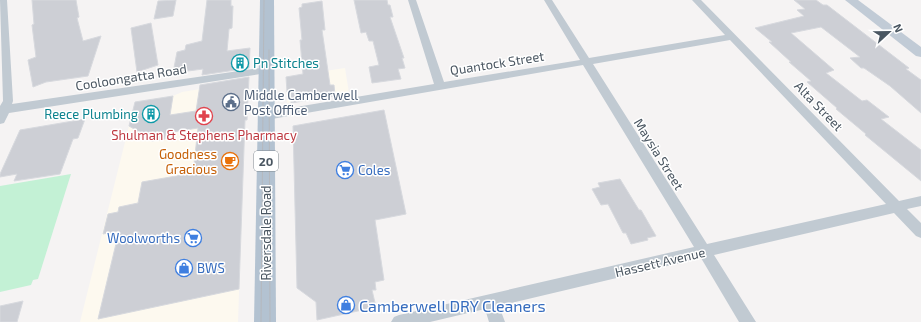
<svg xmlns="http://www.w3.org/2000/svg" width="921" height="322" viewBox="0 0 921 322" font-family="'Exo 2',sans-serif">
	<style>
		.commercial { fill: #fdf9ef }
		.green { fill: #c3f1d5 }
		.building { fill: #cdcfd5; stroke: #d7d9de }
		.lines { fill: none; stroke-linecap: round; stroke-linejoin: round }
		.street { fill: #c1cad2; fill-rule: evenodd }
		.secondary { fill: #c1cbd6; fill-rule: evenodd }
		.primary { fill: #b3c2d1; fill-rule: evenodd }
		.tram { stroke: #b5b8bd; stroke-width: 1 }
		.labels { text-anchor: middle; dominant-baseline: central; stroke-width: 3; stroke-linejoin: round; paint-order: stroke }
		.shield { fill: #fff; stroke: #808990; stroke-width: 1 }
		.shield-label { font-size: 12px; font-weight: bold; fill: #4a5661 }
		.culture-label { font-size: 13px; fill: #0d838f; stroke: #fff; text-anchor: start }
		.street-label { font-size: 13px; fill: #4a5661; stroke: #fff }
		.service-label { font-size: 13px; fill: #4e5e75; stroke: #fff; text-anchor: start }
		.health-label { font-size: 13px; fill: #be3a42; stroke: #fff }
		.food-label { font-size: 13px; fill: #c56008; stroke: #fff; text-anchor: end }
		.shop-label { font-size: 13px; fill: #366cbe; stroke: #fff; text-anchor: start }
		.near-shop-label { font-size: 16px; fill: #366cbe; stroke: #fff; text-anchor: start }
	</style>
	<rect width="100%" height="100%" fill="#f5f3f3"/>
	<!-- commercial -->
	<path class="commercial" d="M345 68 349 93 287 103 286 77Z
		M249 81 247 120H245L238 322H80L135 102 173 96 182 92Z"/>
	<!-- green -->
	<path class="green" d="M71 174 38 279 33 280 31 285 0 292V186Z"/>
	<!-- building -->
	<path class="building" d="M32 0H76L79 17 77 18 83 41 101 36 88 76 46 82 33 87 28 60 36 57 32 25 34 24Z
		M176 0 173 16 154 19 158 1Z
		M207 0H231V6H233L232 28 229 29 227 51 250 48 249 68 202 75 203 69 173 73 177 52 185 50 186 45 202 41Z
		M354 0H387L388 5H390L393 17H390L404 58H402L405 68 398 69 401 79 372 83 369 67 379 65 373 41H369L366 32 361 33Z
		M794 0H816L823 5H827L909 68 906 69 921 80V113L890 86 864 68H861L850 58 860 57 821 27 791 33 834 70 826 73 862 101 867 100 889 117 881 119 921 150V181L865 135 866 134 836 109 837 108 807 82 811 81 789 62H791L769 42H772L755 28 804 16 797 10 805 9Z
		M322 1 325 30H322L330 85H334L335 96 291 103V92H287L286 77 303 74 300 40H302L299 8 302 7V4Z
		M151 23 158 65 137 72 131 28Z
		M249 77 247 120H245L239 289 98 319 119 231 103 234 108 214 118 212 119 207 138 203 142 182 193 173 198 128 166 133 165 139 152 141 146 138V136L129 126 135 102 173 96 170 115 196 111 200 85Z
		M384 110 406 214 375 220 384 280 375 282 376 290H372L376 307 317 320 316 302 297 288 293 126Z
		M85 119 78 138 73 139 60 174 14 181 17 174 0 177V174L20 130Z
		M620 179 639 210H641L656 236 647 238 648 240 631 244 626 233H623L608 204 601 205 592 189 600 187 598 183Z
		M23 301 17 322H0V306Z"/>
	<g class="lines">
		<!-- street -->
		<path class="street" d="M0 0H7L13 101 12 104 267 67 272 70 267 73 9 113 4 123 0 124V106L3 101Z
			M408 0H416L444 82 580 60 544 0H552L589 58 725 35 692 0H701L899 201 921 196V206L907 209 921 223V238L916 236 894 213 714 255 756 322H739L701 258 499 306 505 322H489L485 309 430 322H391L394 317 399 315 694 247 583 65 266 120 262 119 260 116 262 113 266 112 434 84ZM730 40 886 204 707 244 593 64Z"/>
		<!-- secondary -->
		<path class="secondary" d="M845 0H858L921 47V57L916 56Z"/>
		<!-- primary -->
		<path class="primary" d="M260 0H274L276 322H254Z"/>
		<!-- tram -->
		<path class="tram" d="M269 50 270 322
			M261 322 264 0"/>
	</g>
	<!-- icons -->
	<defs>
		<g id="building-ring" transform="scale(0.9)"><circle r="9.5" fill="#fff" stroke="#0f9aa8" stroke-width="1.5"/><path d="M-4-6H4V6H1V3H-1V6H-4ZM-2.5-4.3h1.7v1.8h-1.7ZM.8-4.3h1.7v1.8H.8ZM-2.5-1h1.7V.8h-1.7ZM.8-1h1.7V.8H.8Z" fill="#0f9aa8"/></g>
		<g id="civic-ring" transform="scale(0.9)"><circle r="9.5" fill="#fff" stroke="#5c6f8a" stroke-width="1.5"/><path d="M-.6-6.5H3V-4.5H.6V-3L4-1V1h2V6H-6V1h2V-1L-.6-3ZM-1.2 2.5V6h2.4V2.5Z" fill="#5c6f8a"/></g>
		<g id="pharmacy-ring" transform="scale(0.9)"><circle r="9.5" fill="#fff" stroke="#e0444e" stroke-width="1.5"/><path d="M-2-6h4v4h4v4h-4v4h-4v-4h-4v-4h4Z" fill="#e0444e"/></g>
		<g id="cafe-ring" transform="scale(0.9)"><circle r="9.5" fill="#fff" stroke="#e8710a" stroke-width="1.5"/><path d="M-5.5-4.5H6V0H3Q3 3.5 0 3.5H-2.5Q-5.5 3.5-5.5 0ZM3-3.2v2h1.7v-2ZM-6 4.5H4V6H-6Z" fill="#e8710a"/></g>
		<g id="supermarket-ring" transform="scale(0.9)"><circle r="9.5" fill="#fff" stroke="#3f7fe0" stroke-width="1.5"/><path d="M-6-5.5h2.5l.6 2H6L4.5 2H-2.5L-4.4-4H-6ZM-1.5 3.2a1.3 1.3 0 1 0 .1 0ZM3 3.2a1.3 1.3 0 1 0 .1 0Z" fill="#3f7fe0"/></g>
		<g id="shop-ring" transform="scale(0.9)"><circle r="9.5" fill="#fff" stroke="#3f7fe0" stroke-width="1.5"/><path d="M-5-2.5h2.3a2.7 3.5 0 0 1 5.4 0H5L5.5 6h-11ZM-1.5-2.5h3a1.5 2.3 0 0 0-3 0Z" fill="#3f7fe0"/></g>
	</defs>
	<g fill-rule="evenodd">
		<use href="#building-ring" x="240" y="63"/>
		<use href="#civic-ring" x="231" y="102"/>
		<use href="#building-ring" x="151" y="114"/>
		<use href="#pharmacy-ring" x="204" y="116"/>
		<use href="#cafe-ring" x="230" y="161"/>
		<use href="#supermarket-ring" x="345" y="170"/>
		<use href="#supermarket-ring" x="193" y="238"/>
		<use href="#shop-ring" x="184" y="268"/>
		<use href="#shop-ring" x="346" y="305"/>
	</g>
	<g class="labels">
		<!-- shield labels -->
		<rect class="shield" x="254" y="151" width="24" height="20" rx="3"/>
		<g class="shield-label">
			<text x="266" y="161">20</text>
		</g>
		<!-- culture labels -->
		<g class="culture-label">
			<text x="253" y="63">Pn Stitches</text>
			<text x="138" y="114" text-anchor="end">Reece Plumbing</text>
		</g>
		<!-- street labels -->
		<g class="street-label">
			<text transform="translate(497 63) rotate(-9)">Quantock Street</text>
			<text transform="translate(131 77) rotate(-9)">Cooloongatta Road</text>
			<text transform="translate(819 106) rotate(46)">Alta Street</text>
			<text transform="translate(659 154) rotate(58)">Maysia Street</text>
			<text transform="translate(266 233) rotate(-90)">Riversdale Road</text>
			<text transform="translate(660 262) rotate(-13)">Hassett Avenue</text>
		</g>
		<!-- service labels -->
		<g class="service-label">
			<text x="244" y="95">Middle Camberwell<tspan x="244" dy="15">Post Office</tspan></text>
		</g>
		<!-- health labels -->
		<g class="health-label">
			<text x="204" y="135">Shulman &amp; Stephens Pharmacy</text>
		</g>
		<!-- food labels -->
		<g class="food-label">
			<text x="217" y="154">Goodness<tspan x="217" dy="15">Gracious</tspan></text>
		</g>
		<!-- shop labels -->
		<g class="shop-label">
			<text x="358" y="170">Coles</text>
			<text x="180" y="238" text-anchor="end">Woolworths</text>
			<text x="197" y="268">BWS</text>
		</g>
		<!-- near-shop labels -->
		<g class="near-shop-label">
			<text x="359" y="305">Camberwell DRY Cleaners</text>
		</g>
	</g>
	<!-- north arrow -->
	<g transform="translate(889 32) rotate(68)" stroke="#ffffff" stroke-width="3" paint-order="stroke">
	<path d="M0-3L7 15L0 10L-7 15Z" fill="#4a5661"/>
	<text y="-6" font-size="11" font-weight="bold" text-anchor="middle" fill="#4a5661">N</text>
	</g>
</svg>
